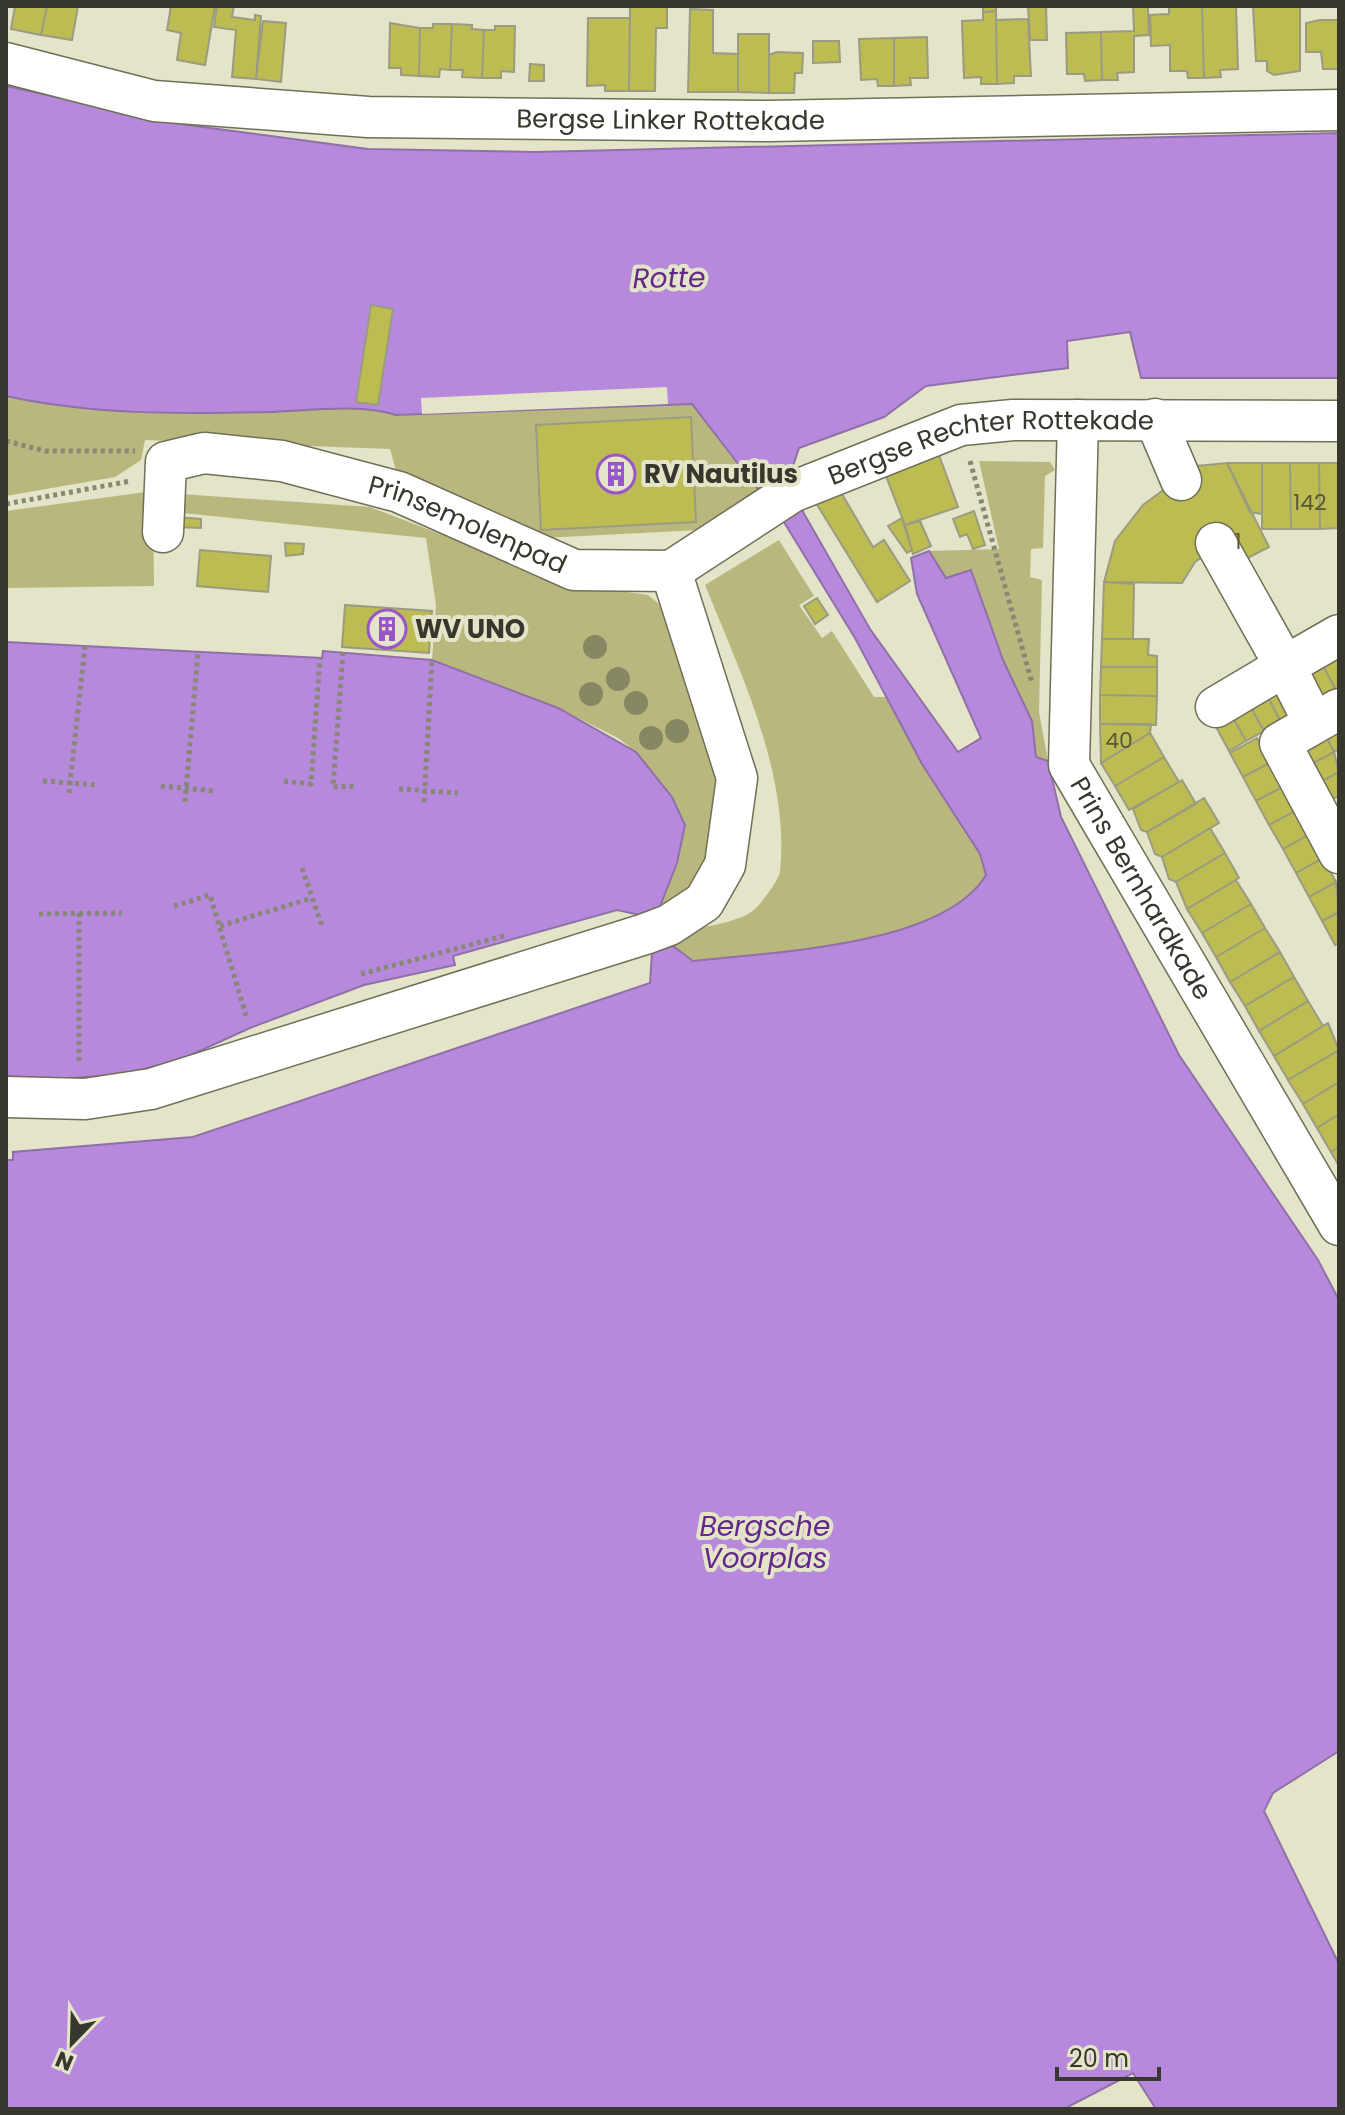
<svg xmlns="http://www.w3.org/2000/svg" width="1345" height="2115" viewBox="0 0 1345 2115" font-family="Poppins,sans-serif">
	<style>
		.green { fill: #b8b87e }
		.water { fill: #b689dc; stroke: #9070a8; stroke-width: 2 }
		.pier { fill: #e3e4c8 }
		.building { fill: #bdbc53; stroke: #9a9b81; stroke-width: 2 }
		.lines { fill: none; stroke-linecap: round; stroke-linejoin: round }
		.minor-casing { stroke: #6f7057; stroke-width: 43 }
		.path { stroke: #878875; stroke-width: 5; stroke-dasharray: 4 4; stroke-linecap: butt }
		.minor { stroke: #fff; stroke-width: 40 }
		.tree { fill: #878762 }
		.labels { text-anchor: middle; dominant-baseline: central; stroke-width: 8; stroke-linejoin: round; paint-order: stroke }
		.number-label { font-size: 22px; fill: #585836 }
		.street-label { font-size: 26px; fill: #37372d; stroke: #e3e4c8 }
		.poi-label { font-size: 26px; font-weight: bold; fill: #37372d; stroke: #e3e4c8; text-anchor: start }
		.water-label { font-size: 28px; font-style: italic; fill: #63288a; stroke: #e3e4c8 }
	</style>
	<rect width="100%" height="100%" fill="#e3e4c8"/>
	<!-- green -->
	<path class="green" d="M6 396C93 415 180 414 268 412 308 411 358 403 396 415L692 404 763 496 700 530 543 538 397 474 390 449 145 440 141 460 115 477 6 496Z
		M979 461 1050 462 1055 470 1045 476 1043 548 1031 549 1030 577 1042 580 1039 712 1048 761 1036 757 1032 721 1003 660 972 570 946 578 929 551 999 549Z
		M153 491 154 586 6 588V511Z
		M181 494 370 507 571 584 648 595 659 604 720 787 718 836 697 892 659 909 672 797 636 752 618 738 558 708 432 660 436 605 426 538 182 513Z
		M779 540 814 596 799 605 822 638 832 631 874 697H886L922 764 980 854 986 875C943 947 770 952 692 962L673 946 668 933C690 929 741 924 756 908 762 902 779 880 780 872 790 775 741 674 705 585Z"/>
	<!-- water -->
	<path class="water" d="M6 86 180 124 368 149 536 152 1339 133V378H1141L1130 332 1067 341 1068 368 926 386 884 417 799 448 787 484 870 629 958 752 981 738 917 594 911 558 929 551 946 578 971 570 1003 660 1032 721 1036 757 1048 761 1061 817 1179 1055 1318 1260 1339 1300V1751L1273 1793 1264 1811 1339 1964V2109H1156L1133 2073 1064 2109H6V1160H13V1152L193 1137 650 983 652 952 673 946 693 961C770 952 943 947 986 875L980 854 922 764 855 638 768 496H763L692 404 396 415C358 403 307 411 268 412 179 414 93 415 6 396Z
		M6 642 322 658 323 651 432 660 558 708 636 752 672 797 685 825 677 863 659 909 649 917 617 910 453 956 455 965 364 985 250 1028 182 1059 126 1074 59 1079 6 1076Z"/>
	<!-- pier -->
	<path class="pier" d="M667 387 668 404 422 414 421 398Z"/>
	<!-- building -->
	<path class="building" d="M15 6H47L41 35 11 29Z
		M47 6H78L72 40 41 35Z
		M171 6H215L205 65 177 60 181 33 167 30Z
		M217 6H234L232 17 255 20V15L261 16 256 79 232 77 236 30 214 27Z
		M630 6H667V28H656L655 91H629Z
		M983 6H996V11L983 12Z
		M1028 6H1046L1047 40H1030Z
		M1133 6H1148L1149 35 1134 36V72L1117 73 1118 80H1102L1101 32 1134 31Z
		M1169 6H1202L1204 78H1188L1187 71H1170V45L1151 46 1150 15 1169 14Z
		M1202 6H1236L1238 69 1220 70 1221 77 1204 78Z
		M1253 6H1300V71L1274 75 1267 71V61H1256Z
		M690 9 713 10V53L738 54V92H688Z
		M996 11 997 84H981V77L964 78 962 21 983 20V12Z
		M588 18H630L629 91H605V85L587 86Z
		M1028 19 1031 76H1014V83L997 84 996 20Z
		M1320 20H1339V69H1323L1321 52H1306V23Z
		M263 21 286 23 281 82 256 79Z
		M390 23 420 28 419 76 401 75V68H389Z
		M433 24H452L450 70 440 69 439 77 419 76 420 28H433Z
		M452 24 472 25V29L484 30 482 78 462 77 463 70H450Z
		M495 26H515L514 72 501 71V78H482L484 30H495Z
		M1101 32 1102 80 1085 81 1084 74H1067L1066 33Z
		M738 34H769V93L738 92Z
		M927 37 928 78H910L911 85 894 86V38Z
		M894 38V86H878L877 79 861 80 859 39Z
		M813 41H839L840 62 813 63Z
		M777 52 803 53 802 73H795L794 93H769V55Z
		M530 64 544 65V81H529Z
		M371 305 393 309 378 405 356 402Z
		M691 417 696 522 541 530 536 425Z
		M939 455 958 507 905 525 886 476Z
		M1227 463 1269 547 1238 563 1208 553 1195 562 1182 583 1104 582 1115 541 1143 505 1196 466Z
		M1227 463H1262V514L1250 512Z
		M1262 463H1290L1291 529H1262Z
		M1290 463H1319L1320 529H1291Z
		M1319 463H1339V528L1320 529Z
		M839 489 873 547 884 540 910 581 877 602 816 503Z
		M974 511 985 545 973 549 967 534 960 537 953 519Z
		M177 517 201 519V528L176 527Z
		M902 518 912 550 907 553 888 526Z
		M920 521 931 546 913 554 905 525Z
		M285 543 304 544 303 554 286 556Z
		M200 550 271 556 268 592 197 586Z
		M1104 582 1134 584 1133 639H1102Z
		M817 598 828 615 815 624 804 606Z
		M345 605 432 611 429 653 342 647Z
		M1102 639H1149L1148 655 1157 656V667H1101Z
		M1339 655V691L1337 692 1322 664Z
		M1322 664 1337 692 1320 701 1305 673Z
		M1101 667H1157V696L1100 695Z
		M1284 685 1299 712 1281 722 1266 694Z
		M1266 694 1281 722 1264 731 1249 704Z
		M1100 695 1157 696 1156 725 1100 724Z
		M1249 704 1264 731 1246 741 1231 714Z
		M1231 714 1246 741 1229 751 1214 723Z
		M1100 724H1151L1150 733 1101 763Z
		M1339 725V749L1334 752 1324 733Z
		M1150 733 1164 757 1115 786 1101 763Z
		M1324 733 1334 752 1308 766 1298 748Z
		M1257 738 1271 762 1243 777 1230 753Z
		M1334 752 1339 772 1317 784 1308 766Z
		M1164 757 1179 782 1129 810 1115 786Z
		M1271 762 1284 786 1256 801 1243 777Z
		M1339 772V796L1327 802 1317 784Z
		M1182 780 1196 804 1147 832 1141 830 1133 809Z
		M1284 786 1297 810 1269 825 1256 801Z
		M1204 798 1219 823 1162 857 1155 854 1147 832Z
		M1297 810 1310 834 1283 849 1269 825Z
		M1210 828 1225 853 1176 882 1169 879 1162 857Z
		M1310 834 1323 858 1296 873 1283 849Z
		M1225 853 1239 878 1187 909 1176 882Z
		M1323 858 1336 882 1309 897 1296 873Z
		M1236 880 1251 904 1202 933 1187 909Z
		M1336 882 1339 912 1322 921 1309 897Z
		M1251 904 1265 928 1216 957 1202 933Z
		M1339 912V943L1335 945 1322 921Z
		M1265 928 1280 952 1230 982 1216 957Z
		M1280 952 1294 977 1245 1006 1230 982Z
		M1294 977 1308 1001 1259 1031 1245 1006Z
		M1308 1001 1323 1026 1274 1056 1259 1031Z
		M1328 1023 1339 1050 1288 1080 1274 1056Z
		M1339 1050V1082L1303 1104 1288 1080Z
		M1339 1082V1114L1317 1128 1303 1104Z
		M1339 1114V1147L1331 1152 1317 1128Z
		M1339 1147V1166L1331 1152Z"/>
	<g class="lines">
		<!-- minor casing -->
		<g class="minor-casing">
			<g id="minor">
				<path id="s1" d="M6 63 154 101 368 117 769 121 1339 110"/>
				<path d="M1155 419 1181 480"/>
				<path id="s2" d="M1078 420 1069 765 1339 1225"/>
				<path id="s3" d="M163 532 166 462 204 453 282 461 399 492 574 570 671 571"/>
				<path d="M1216 543 1285 666 1339 635"/>
				<path id="s4" d="M671 571 792 492 961 425 1013 420 1339 421"/>
				<path d="M1216 707 1285 666 1313 721"/>
				<path d="M1339 709 1280 743 1339 853"/>
				<path d="M6 1097 85 1099 151 1089 645 934 669 925 704 902 725 865 737 778 671 571"/>
			</g>
		</g>
		<!-- path -->
		<path class="path" d="M6 441 45 451H135
			M970 461 1032 683
			M6 504 131 481
			M343 652 333 787 355 786
			M43 781 99 785
			M284 781 311 784 320 658
			M161 786 215 791
			M399 789 458 793
			M69 793 85 646
			M185 802 198 652
			M424 802 432 660
			M302 868 322 926
			M174 906 210 895 247 1019
			M79 913V1064
			M39 914 122 913
			M220 926 312 898
			M361 974 507 935"/>
		<!-- minor -->
		<use href="#minor" class="minor"/>
	</g>
	<!-- trees -->
	<g class="tree">
		<circle cx="595" cy="647" r="12"/>
		<circle cx="618" cy="679" r="12"/>
		<circle cx="591" cy="694" r="12"/>
		<circle cx="636" cy="703" r="12"/>
		<circle cx="677" cy="731" r="12"/>
		<circle cx="651" cy="738" r="12"/>
	</g>
	<!-- icons -->
	<defs>
		<g id="building-ring" transform="scale(2)"><circle r="9.5" fill="#e3e4c8" stroke="#9955ca" stroke-width="1.5"/><path d="M-4-6H4V6H1V3H-1V6H-4ZM-2.5-4.3h1.7v1.8h-1.7ZM.8-4.3h1.7v1.8H.8ZM-2.5-1h1.7V.8h-1.7ZM.8-1h1.7V.8H.8Z" fill="#9955ca"/></g>
	</defs>
	<g fill-rule="evenodd">
		<use href="#building-ring" x="616" y="474"/>
		<use href="#building-ring" x="387" y="629"/>
	</g>
	<g class="labels">
		<!-- number labels -->
		<g class="number-label">
			<text x="1310" y="502">142</text>
			<text x="1238" y="541">1</text>
			<text x="1119" y="740">40</text>
		</g>
		<!-- street labels -->
		<g class="street-label">
			<text stroke="none"><textPath href="#s1" startOffset="670">Bergse Linker Rottekade</textPath></text>
			<text stroke="none"><textPath href="#s4" startOffset="352">Bergse Rechter Rottekade</textPath></text>
			<text stroke="none"><textPath href="#s3" startOffset="384">Prinsemolenpad</textPath></text>
			<text stroke="none"><textPath href="#s2" startOffset="488">Prins Bernhardkade</textPath></text>
		</g>
		<!-- poi labels -->
		<g class="poi-label">
			<text x="644" y="474">RV Nautilus</text>
			<text x="415" y="629">WV UNO</text>
		</g>
		<!-- water labels -->
		<g class="water-label">
			<text transform="translate(669 278) rotate(-1)">Rotte</text>
			<text x="765" y="1526">Bergsche<tspan x="765" dy="32">Voorplas</tspan></text>
		</g>
	</g>
	<!-- border -->
	<rect width="1345" height="2115" fill="none" stroke="#37372d" stroke-width="16"/>
	<!-- north arrow -->
	<g transform="translate(72 2043) rotate(203)" stroke="#e3e4c8" stroke-width="6" paint-order="stroke">
	<path d="M0-6L14 30L0 20L-14 30Z" fill="#37372d"/>
	<text y="-12" font-size="22" font-weight="bold" text-anchor="middle" fill="#37372d">N</text>
	</g>
	<!-- scale -->
	<path d="M1057 2067v12h102v-12" fill="none" stroke="#37372d" stroke-width="4"/>
	<text x="1069" y="2067" font-size="24" fill="#37372d" stroke="#e3e4c8" stroke-width="6" paint-order="stroke">20 m</text>
</svg>
